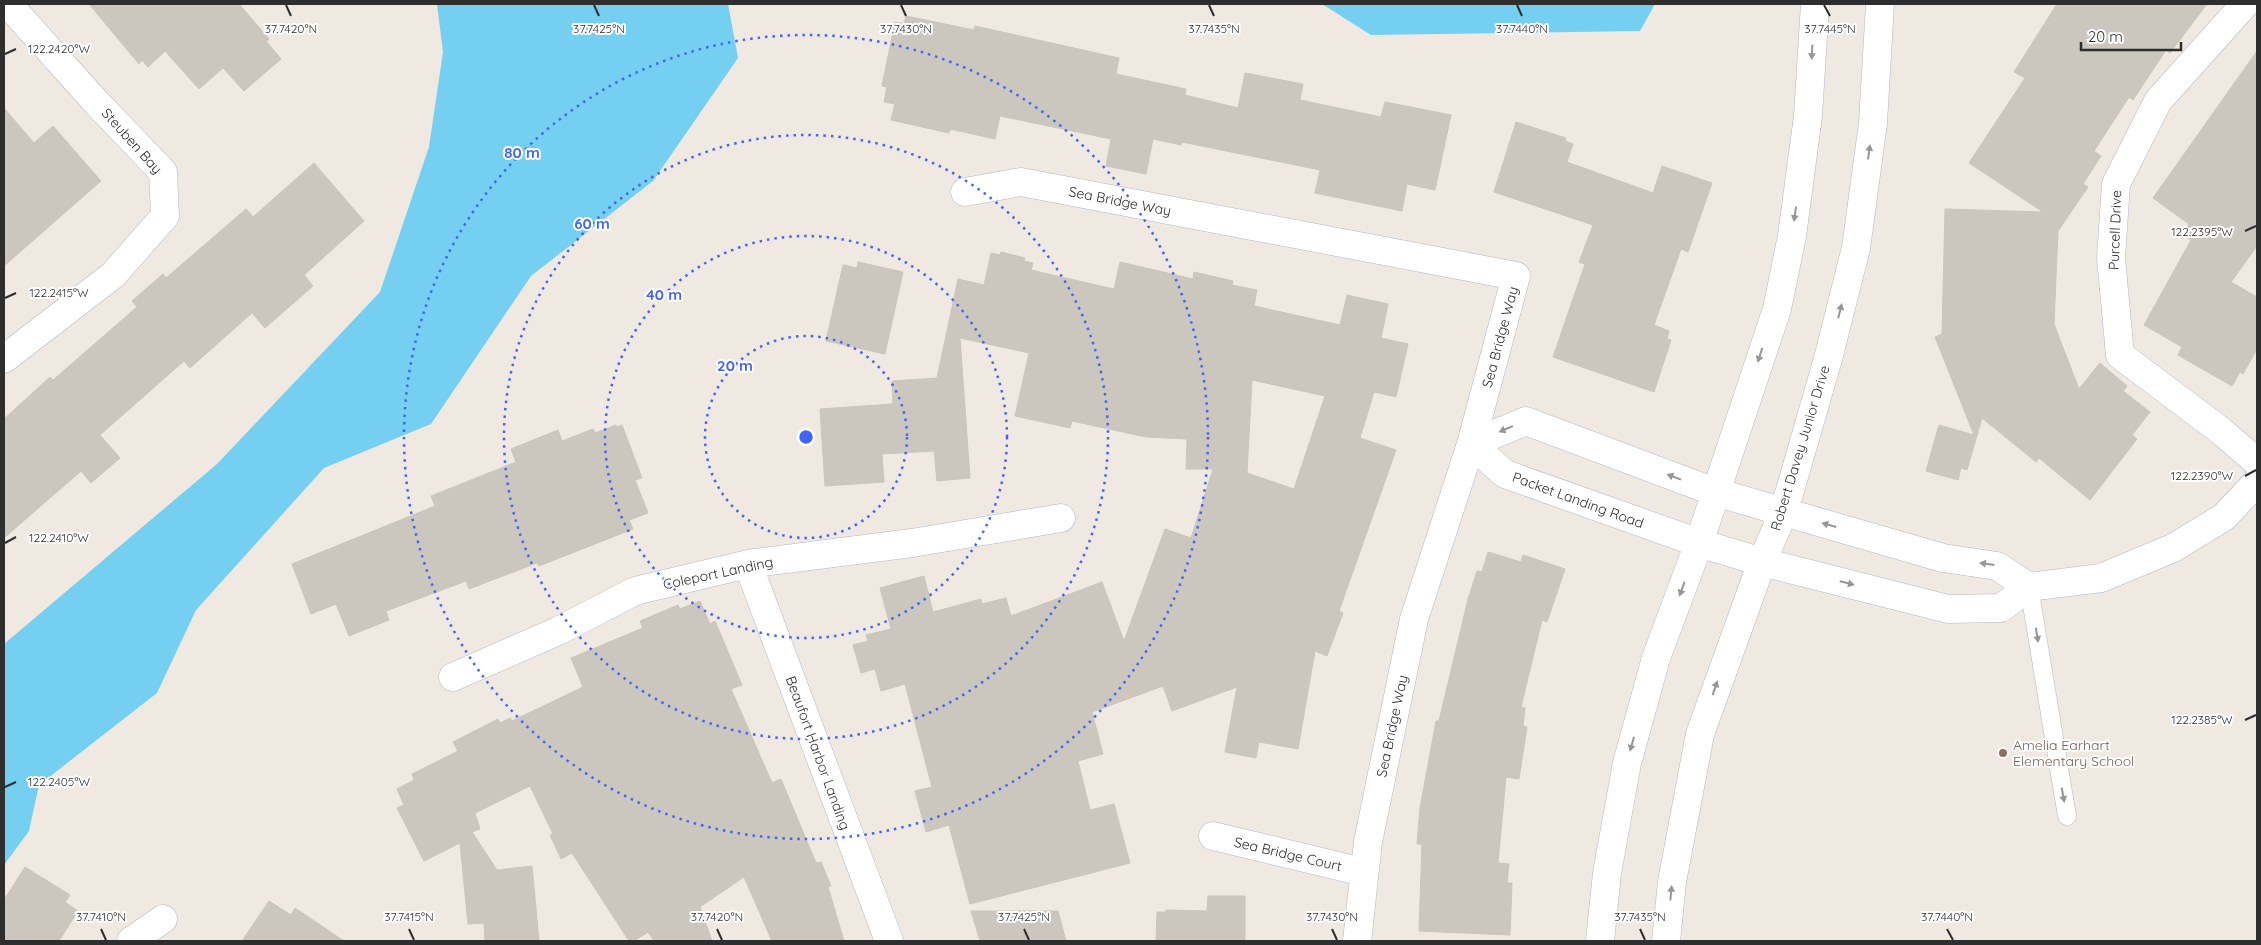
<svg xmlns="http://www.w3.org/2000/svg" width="2261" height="945" viewBox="0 0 2261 945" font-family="Quicksand,sans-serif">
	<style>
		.water { fill: #75cff0 }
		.building { fill: #cbc7bf; stroke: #cbc5ba; fill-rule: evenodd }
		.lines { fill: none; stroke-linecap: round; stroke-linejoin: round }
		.lane-casing { stroke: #b4b7c1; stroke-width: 19 }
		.street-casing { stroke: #b4b7c1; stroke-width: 29 }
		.secondary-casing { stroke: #b4b7c1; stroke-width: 29 }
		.lane { stroke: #fff; stroke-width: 18 }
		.street { stroke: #fff; stroke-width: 28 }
		.secondary { stroke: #fff; stroke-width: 28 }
		.oneway { fill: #969696 }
		.ticks { fill: none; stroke: #2e2e2e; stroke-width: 2 }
		.ring { fill: none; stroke: #4264fb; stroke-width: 2.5; stroke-dasharray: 2.5 5 }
		.education-dot { fill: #8d6e63; stroke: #fff; stroke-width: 2 }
		.labels { text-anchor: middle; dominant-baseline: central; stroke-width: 4; stroke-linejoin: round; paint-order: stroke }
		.street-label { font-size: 14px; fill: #2e2e2e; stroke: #fff }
		.education-label { font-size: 14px; fill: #785e54; stroke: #fff; text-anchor: start }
		.ticks-label { font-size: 12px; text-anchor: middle; fill: #2e2e2e; stroke: #fff; stroke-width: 4; stroke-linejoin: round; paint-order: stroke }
		.centre { fill: #4264fb; stroke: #fff; stroke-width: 2.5 }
		.ring-label { font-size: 15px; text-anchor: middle; font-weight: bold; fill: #4264fb; stroke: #fff; stroke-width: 4; stroke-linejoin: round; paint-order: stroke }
	</style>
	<rect width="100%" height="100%" fill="#efe9e1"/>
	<!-- water -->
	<path class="water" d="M437 4H728L738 58 653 181 531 276 431 424 324 468 196 610 157 693 39 785 29 831 4 865V644L217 464 380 292 429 147 443 52Z
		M1322 4H1655L1640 31 1371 35Z"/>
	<!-- building -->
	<path class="building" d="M89 4H239L269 39 266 41 281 59 244 91 223 68 199 89 165 51 148 67 142 60 139 64Z
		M2057 4H2207L2170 53 2166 50 2133 100 2129 97 2094 151 2101 156 2083 184 2088 187 2058 231 2054 324 2079 389 2100 363 2127 386 2123 391 2150 412 2132 435 2137 439 2090 500 2039 458 2036 462 1982 418 1967 470 1961 468 1958 480 1926 471 1939 425 1974 435 1935 337 1942 334 1945 209 2043 212 1969 163 2025 78 2014 72Z
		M906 16 974 30 975 26 1119 58 1116 74 1186 89 1185 95 1238 108 1245 73 1303 84 1300 100 1381 117 1385 102 1451 115 1435 190 1407 184 1402 211 1315 193 1320 170 1182 142 1181 145 1153 139 1146 174 1106 166 1111 139 1000 116 995 139 950 129 949 133 891 120 895 104 884 102 887 87 882 86 895 22 904 24Z
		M2257 51V246L2231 282 2257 297V349L2243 374 2240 372 2232 386 2178 355 2182 347 2144 325 2191 240 2182 234 2189 224 2153 198Z
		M4 108 34 143 53 126 101 181 4 266Z
		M1516 122 1566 138 1565 141 1573 144 1567 162 1653 193 1662 166 1712 183 1688 252 1681 249 1654 325 1669 331 1667 339 1671 340 1654 392 1553 357 1585 264 1579 262 1593 225 1494 192Z
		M314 163 364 221 304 275 313 286 265 328 252 313 190 368 184 361 100 435 120 458 91 483 81 471 4 538V419L50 377 53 380 137 307 132 301 163 274 166 278 246 209 253 217Z
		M1001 252 1025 258 1024 261 1033 263 1031 270 1114 289 1120 262 1193 279 1194 272 1233 281 1232 285 1257 290 1254 306 1340 325 1347 295 1388 304 1381 338 1408 344 1396 397 1374 392 1360 438 1396 450 1339 611 1343 613 1327 656 1315 651 1298 749 1259 742 1256 758 1225 752 1237 687 1172 711 1163 686 1092 712 1103 754 1078 761 1090 810 1114 804 1130 863 970 904 949 825 926 832 915 791 932 787 905 684 881 691 875 669 861 673 853 645 868 641 866 635 891 629 880 588 924 576 933 612 981 599 982 604 1006 598 1011 616 1102 582 1124 641 1165 529 1191 538 1213 469H1186L1187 439 1146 437 1072 421 1070 428 1015 416 1029 353 960 338 970 478 937 481 934 451 882 454 884 482 825 486 820 409 893 404 892 381 937 378 958 279 984 285 991 253 1000 255ZM1252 380 1325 396 1294 489 1247 473Z
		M858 262 903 272 885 354 826 341 843 265 857 268Z
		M616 425 617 427 622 425 642 478 635 480 648 513 629 520 633 529 539 566 537 563 469 589 466 581 386 611 389 620 349 636 336 604 311 614 292 564 435 506 431 496 516 462 511 449 558 430 562 441 593 429 595 433Z
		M1488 552 1521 562 1523 555 1565 569 1547 622 1542 620 1521 707 1525 708 1523 726 1527 727 1519 779 1506 777 1498 863 1509 864 1507 883H1512L1510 935 1419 931 1422 844H1417L1420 808 1436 721H1439L1468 599 1477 571 1482 572Z
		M700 601 710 624 715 621 742 685 731 689 772 783 781 779 816 863 821 862 831 886 828 887 844 941H772L744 877 700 907 712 941H654L648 932 634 941H629L572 853 561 859 550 835 553 834 530 786 475 813 480 829 472 832 497 870 532 866 539 941H485L484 923 468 924 460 843 424 861 397 808 404 805 397 789 414 780 412 774 458 751 453 742 498 719 500 723 510 718 512 721 583 687 571 658 643 628 640 621 678 605 680 609Z
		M25 867 70 895 65 902 78 911 59 941H4V900Z
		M1208 896H1245V941H1156L1157 912H1166V910L1207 911Z
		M269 901 291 915 295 908 344 941H242Z
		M971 911H1058L1066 941H980Z"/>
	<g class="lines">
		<!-- lane casing -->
		<g class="lane-casing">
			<path id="lane" d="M2029 587 2067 816"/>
		</g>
		<!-- street casing -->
		<g class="street-casing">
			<path id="street" d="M2245 4 2158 101 2116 184 2111 258 2120 355 2221 431 2257 462
				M965 192 1021 182 1516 276 1471 444 1414 619 1368 842 1357 941
				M4 359 113 275 165 216 163 172 96 102 8 4
				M748 564 889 941
				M2029 587 1997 566 1943 558 1715 492 1526 421 1471 444 1505 474 1699 543 1762 562 1948 609 2001 608 2029 587 2101 578 2173 548 2224 517 2257 482
				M453 677 558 631 635 591 748 564 912 543 1061 518
				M1213 836 1363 872
				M131 941 163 919"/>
		</g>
		<!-- secondary casing -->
		<g class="secondary-casing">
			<path id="secondary" d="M1600 941 1607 873 1627 763 1645 698 1656 658 1699 543 1777 309 1792 236 1808 116 1815 4
				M1666 941 1672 882 1700 734 1762 562 1784 511 1828 359 1856 248 1873 123 1880 4"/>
		</g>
		<!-- lane -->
		<use href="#lane" class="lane"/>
		<!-- street -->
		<use href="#street" class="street"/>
		<!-- secondary -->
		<use href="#secondary" class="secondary"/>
	</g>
	<!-- one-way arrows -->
	<defs><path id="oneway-solid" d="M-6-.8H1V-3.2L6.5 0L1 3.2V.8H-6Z" transform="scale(1.25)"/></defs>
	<g class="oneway">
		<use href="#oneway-solid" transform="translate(1812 52) rotate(93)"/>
		<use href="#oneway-solid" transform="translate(1869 152) rotate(-82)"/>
		<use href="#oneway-solid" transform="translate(1795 214) rotate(98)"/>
		<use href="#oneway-solid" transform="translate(1840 311) rotate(-76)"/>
		<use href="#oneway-solid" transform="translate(1760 355) rotate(108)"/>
		<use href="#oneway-solid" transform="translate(1506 429) rotate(157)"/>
		<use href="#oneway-solid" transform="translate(1674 477) rotate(-159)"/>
		<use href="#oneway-solid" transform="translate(1829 525) rotate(-164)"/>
		<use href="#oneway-solid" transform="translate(1987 564) rotate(-172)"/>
		<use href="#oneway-solid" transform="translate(1847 583) rotate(14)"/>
		<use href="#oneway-solid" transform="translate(1682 589) rotate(110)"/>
		<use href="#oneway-solid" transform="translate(2037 635) rotate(81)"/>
		<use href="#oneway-solid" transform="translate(1715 688) rotate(-71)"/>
		<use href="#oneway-solid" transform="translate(1632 744) rotate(106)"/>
		<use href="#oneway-solid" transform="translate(2063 795) rotate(80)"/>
		<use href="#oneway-solid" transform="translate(1671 893) rotate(-85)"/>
	</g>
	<!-- ticks -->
	<path class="ticks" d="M286 5 291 16M594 5 599 16M901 5 906 16M1209 5 1214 16M1517 5 1522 16M1824 5 1830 16M5 54 16 49M2245 231 2256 226M5 298 16 293M2245 476 2256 470M5 543 16 537M2245 720 2256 715M5 787 16 782M101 929 106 940M409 929 414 940M717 929 722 940M1024 929 1029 940M1332 929 1337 940M1640 929 1645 940M1947 929 1953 940"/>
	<!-- distance rings -->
	<g class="ring">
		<circle cx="806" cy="437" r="101"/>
		<circle cx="806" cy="437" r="201"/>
		<circle cx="806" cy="437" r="302"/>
		<circle cx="806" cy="437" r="402"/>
	</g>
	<!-- markers -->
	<circle class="education-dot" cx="2003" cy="753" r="5"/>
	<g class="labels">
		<!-- street labels -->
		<g class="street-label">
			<text transform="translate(132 141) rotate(48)">Steuben Bay</text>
			<text transform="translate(1120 201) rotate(11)">Sea Bridge Way</text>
			<text transform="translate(2115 230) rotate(-88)">Purcell Drive</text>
			<text transform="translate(1500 337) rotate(-75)">Sea Bridge Way</text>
			<text transform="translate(1800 448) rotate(-73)">Robert Davey Junior Drive</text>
			<text transform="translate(1578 500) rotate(20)">Packet Landing Road</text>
			<text transform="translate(718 573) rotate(-12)">Coleport Landing</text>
			<text transform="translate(1392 726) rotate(-78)">Sea Bridge Way</text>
			<text transform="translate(818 753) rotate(70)">Beaufort Harbor Landing</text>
			<text transform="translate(1288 854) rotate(13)">Sea Bridge Court</text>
		</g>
		<!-- education labels -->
		<g class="education-label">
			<text x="2013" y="745">Amelia Earhart<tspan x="2013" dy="16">Elementary School</tspan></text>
		</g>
	</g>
	<g class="ticks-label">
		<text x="291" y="33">37.7420°N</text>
		<text x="599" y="33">37.7425°N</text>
		<text x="906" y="33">37.7430°N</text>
		<text x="1214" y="33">37.7435°N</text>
		<text x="1522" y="33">37.7440°N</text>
		<text x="1830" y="33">37.7445°N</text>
		<text x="59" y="53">122.2420°W</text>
		<text x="2202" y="236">122.2395°W</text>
		<text x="59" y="297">122.2415°W</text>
		<text x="2202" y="480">122.2390°W</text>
		<text x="59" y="542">122.2410°W</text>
		<text x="2202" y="724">122.2385°W</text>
		<text x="59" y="786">122.2405°W</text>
		<text x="101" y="921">37.7410°N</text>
		<text x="717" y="921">37.7420°N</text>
		<text x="409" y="921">37.7415°N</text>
		<text x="1024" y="921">37.7425°N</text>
		<text x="1332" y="921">37.7430°N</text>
		<text x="1640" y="921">37.7435°N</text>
		<text x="1947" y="921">37.7440°N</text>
	</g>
	<circle cx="806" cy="437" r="8" class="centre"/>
	<g class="ring-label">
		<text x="522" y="158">80 m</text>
		<text x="592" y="229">60 m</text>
		<text x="664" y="300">40 m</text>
		<text x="735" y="371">20 m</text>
	</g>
	<!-- border -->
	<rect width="2261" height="945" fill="none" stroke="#2e2e2e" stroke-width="10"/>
	<!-- scale -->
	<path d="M2081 42v8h100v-8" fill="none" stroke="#2e2e2e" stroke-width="2.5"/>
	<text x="2088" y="42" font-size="15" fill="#2e2e2e" stroke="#ffffff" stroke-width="4" paint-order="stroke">20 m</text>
</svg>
